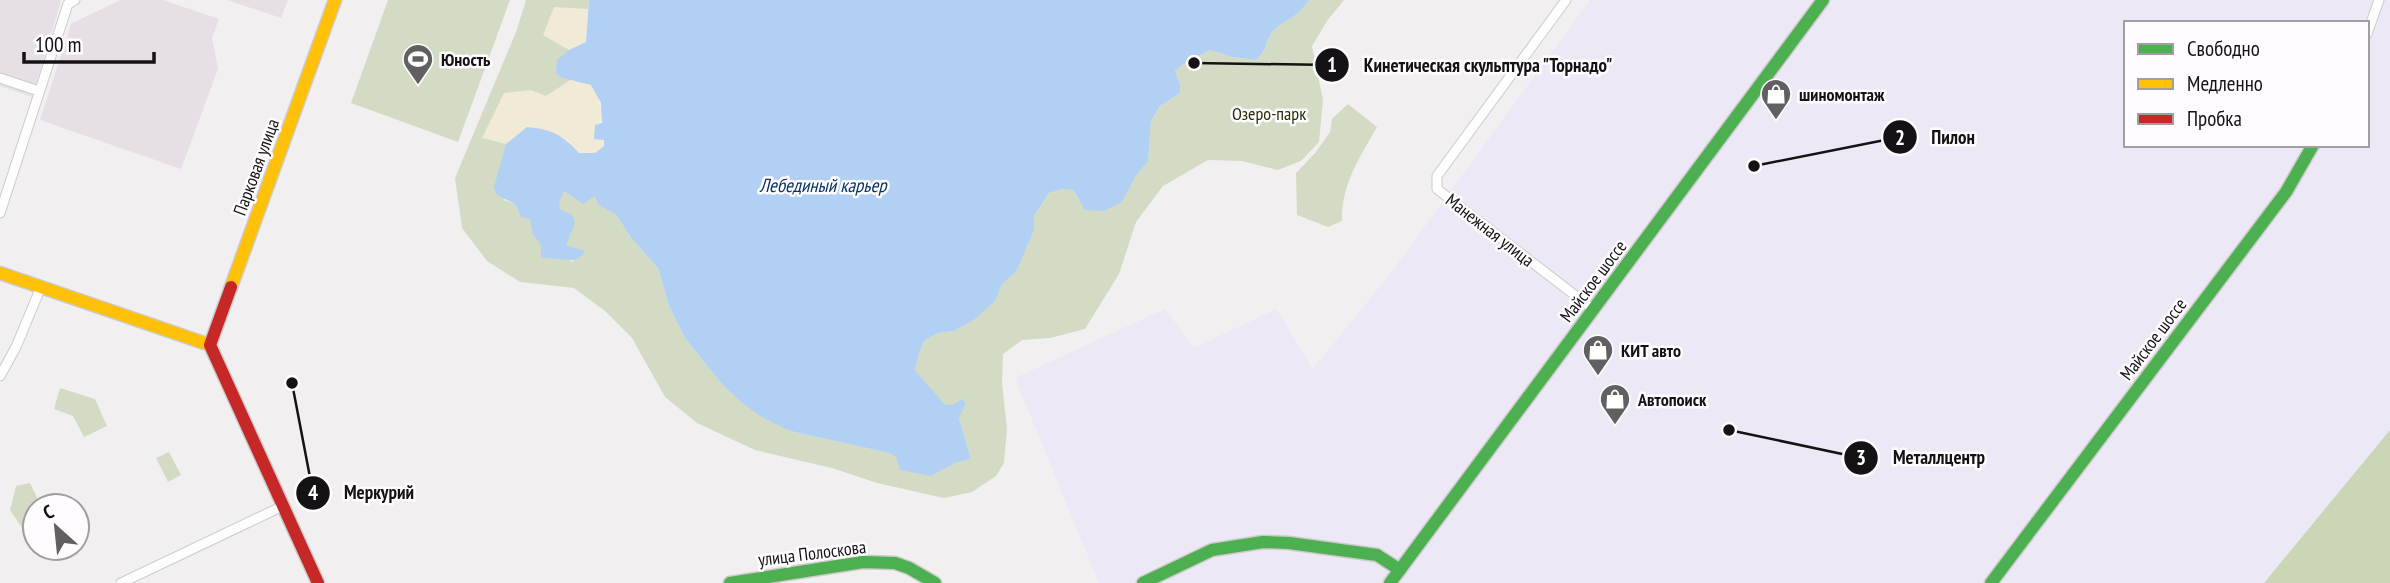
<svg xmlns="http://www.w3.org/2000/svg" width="2390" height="583" viewBox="0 0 2390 583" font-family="'PT Sans Narrow',sans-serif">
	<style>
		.built { fill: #e6dfe5 }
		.industrial { fill: #ece8f5; fill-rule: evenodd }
		.green { fill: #d3dbc5 }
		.forest { fill: #cad6b5 }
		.sand { fill: #f1ead7 }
		.water { fill: #b2d0f4 }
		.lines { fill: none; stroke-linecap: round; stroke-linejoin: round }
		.street-casing { stroke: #cccacb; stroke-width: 11 }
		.fast-casing { stroke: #cccacb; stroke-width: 15 }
		.slow-casing { stroke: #cccacb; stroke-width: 15 }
		.jam-casing { stroke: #cccacb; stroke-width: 15 }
		.street { stroke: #fdfdfd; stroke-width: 9 }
		.fast { stroke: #4caf50; stroke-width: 12 }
		.slow { stroke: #ffc107; stroke-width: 12 }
		.jam { stroke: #c62828; stroke-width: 12 }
		.labels { text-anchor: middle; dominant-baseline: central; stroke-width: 5; stroke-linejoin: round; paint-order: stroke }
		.poi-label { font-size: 18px; font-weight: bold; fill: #141214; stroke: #fffcff; text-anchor: start }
		.park-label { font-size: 18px; fill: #223003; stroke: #fffcff }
		.street-label { font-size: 18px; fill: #141214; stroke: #fffcff }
		.water-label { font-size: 19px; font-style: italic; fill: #073663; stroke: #fffcff }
		.leader { fill: none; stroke: #141214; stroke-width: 2.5 }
		.callout-dot { fill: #141214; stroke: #fffcff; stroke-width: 2.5 }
		.mark-label { font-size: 21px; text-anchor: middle; font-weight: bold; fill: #fff }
		.callout-label { font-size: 19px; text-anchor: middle; font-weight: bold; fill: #141214; stroke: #fffcff; stroke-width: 5; stroke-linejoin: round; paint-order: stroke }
	</style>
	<rect width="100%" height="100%" fill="#f2eff1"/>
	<!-- built -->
	<path class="built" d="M0 0H60V5L32 97 0 86Z
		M120 0H163L219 19 212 38 218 69 181 169 40 120 71 24Z
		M227 0H288L281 18Z"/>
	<!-- industrial -->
	<path class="industrial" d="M1590 0H2390V433L2264 583H1099L1015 378 1165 309 1194 348 1276 309 1313 369 1390 274ZM2126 23H2367V145H2126Z"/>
	<!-- green -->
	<path class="green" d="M388 0H510L458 142 351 103Z
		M526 0H589L588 9 563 78 572 79 506 144 502 160 504 200 515 204 521 216 530 219 532 233 551 256 574 262 566 245V213L560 209 558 203 564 191 595 195 616 215 632 239 658 268 669 306 685 338 721 383 790 431 889 453 931 476 955 463 971 459 959 418 953 405 945 406 915 370 919 352 925 340 938 333 954 331 994 301 1002 284 1016 272 1022 253 1028 245 1034 216 1049 193 1062 188 1073 190 1079 201 1120 203 1136 176 1148 161 1151 121 1160 106 1180 93V84L1175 71 1186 62 1210 50 1232 57 1256 60C1269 49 1264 41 1274 30 1279 24 1286 22 1293 17 1299 13 1304 6 1310 0H1344L1327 21 1312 46 1323 100 1319 142 1301 161 1278 170 1242 161 1208 160 1163 186 1136 222 1119 274 1085 329 1050 338 1022 340 1003 354 1002 383 1007 429 1004 463 996 476 972 492 944 498 877 483 832 468 755 450 697 423 665 397 632 338 605 311 574 288 520 282 487 261 462 228 455 178 516 32Z
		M1348 104 1377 127C1360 157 1341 185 1342 221L1328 227 1297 215 1296 173 1316 152 1330 132 1332 119Z
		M60 388 95 399 107 426 84 437 73 416 54 409Z
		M169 452 181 475 168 482 156 458Z
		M30 483 41 506H35V534L24 531 10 510 16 486Z"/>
	<!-- forest -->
	<path class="forest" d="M2390 430V583H2264Z"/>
	<!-- sand -->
	<path class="sand" d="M554 7 588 9 586 42 569 50 543 35Z
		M572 79 591 85C603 106 605 117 594 139L604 140V147L595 153H579L567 139 527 127 506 144 482 138 504 93 531 90 546 96Z"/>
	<!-- water -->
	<path class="water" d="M589 0H1310C1304 6 1299 13 1293 17 1286 22 1279 24 1274 30 1264 41 1269 49 1256 60L1232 57 1210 50 1186 62 1175 71 1180 84V93L1160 106 1151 121 1148 161 1136 176 1121 203 1104 211 1085 210 1073 190 1062 189 1049 193 1034 216V230L1016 272 1002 284 995 301 975 319 954 331 938 333 925 340 919 353 915 370 945 405H953L962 399 966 403 959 418 971 459 955 463 931 476 900 470 896 457 889 453 790 431 760 416 740 401 721 383 685 338 669 306 658 268 632 239 616 215 598 204 595 196 583 204 564 191 559 203 560 209 572 215 575 223 566 245 585 251C576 268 557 256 541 258V245L532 233 530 219 521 217 515 204 497 195 494 187 506 144 527 127C551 129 563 135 579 153H595L604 146V140L594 139 595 125 602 123 601 103 591 85 563 78 556 74 557 60 569 50 586 42Z"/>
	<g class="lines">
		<!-- street casing -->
		<g class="street-casing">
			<path id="street" d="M1566 0 1437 176V189L1594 310
				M2367 34 2379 0
				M0 78 39 91
				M0 213 68 4 75 0
				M0 376 16 347 41 287
				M121 583 283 506"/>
		</g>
		<!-- fast casing -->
		<g class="fast-casing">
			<path id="fast" d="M730 583 863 562 895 563 909 568 935 583
				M1143 583 1212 550 1263 542 1289 543 1377 555 1400 570
				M1390 583 1823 0
				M1991 583 2286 192 2313 145"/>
		</g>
		<!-- slow casing -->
		<g class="slow-casing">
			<path id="slow" d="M0 273 210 345
				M231 287 335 0"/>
		</g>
		<!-- jam casing -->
		<g class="jam-casing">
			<path id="jam" d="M231 287 210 345 318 583"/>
		</g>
		<!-- street -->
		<use href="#street" class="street"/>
		<!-- fast -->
		<use href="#fast" class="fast"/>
		<!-- slow -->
		<use href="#slow" class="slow"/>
		<!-- jam -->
		<use href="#jam" class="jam"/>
	</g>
	<!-- icons -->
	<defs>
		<g id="stadium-pin" transform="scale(1.575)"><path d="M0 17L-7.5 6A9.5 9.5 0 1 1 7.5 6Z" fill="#625f61" stroke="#fffcff"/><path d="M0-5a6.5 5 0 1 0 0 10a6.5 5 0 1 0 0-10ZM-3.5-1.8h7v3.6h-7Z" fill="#fff"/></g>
		<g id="shop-pin" transform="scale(1.575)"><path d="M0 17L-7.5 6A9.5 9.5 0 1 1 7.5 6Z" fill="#625f61" stroke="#fffcff"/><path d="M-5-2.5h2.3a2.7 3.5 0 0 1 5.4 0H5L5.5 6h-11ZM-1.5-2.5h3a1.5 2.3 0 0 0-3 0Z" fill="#fff"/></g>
	</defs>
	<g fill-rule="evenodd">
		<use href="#stadium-pin" x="418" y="59"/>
		<use href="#shop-pin" x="1776" y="94"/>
		<use href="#shop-pin" x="1598" y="350"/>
		<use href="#shop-pin" x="1615" y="399"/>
	</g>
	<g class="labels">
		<!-- poi labels -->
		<g class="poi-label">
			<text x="441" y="59">Юность</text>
			<text x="1799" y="94">шиномонтаж</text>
			<text x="1621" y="350">КИТ авто</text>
			<text x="1638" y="399">Автопоиск</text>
		</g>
		<!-- park labels -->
		<g class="park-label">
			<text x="1269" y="113">Озеро-парк</text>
		</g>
		<!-- street labels -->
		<g class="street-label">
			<text transform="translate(256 167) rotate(-70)">Парковая улица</text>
			<text transform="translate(1490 230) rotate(38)">Манежная улица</text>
			<text transform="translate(1593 281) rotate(-53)">Майское шоссе</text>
			<text transform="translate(2153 339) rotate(-53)">Майское шоссе</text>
			<text transform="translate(812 553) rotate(-7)">улица Полоскова</text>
		</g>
		<!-- water labels -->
		<g class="water-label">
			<text x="823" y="185">Лебединый карьер</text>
		</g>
	</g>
	<!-- callouts -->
	<path class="leader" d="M1194 63L1332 65M1754 166L1900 137M1729 430L1861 458M292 383L313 493"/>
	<g class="callout-dot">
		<circle cx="1194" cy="63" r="7"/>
		<circle cx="1754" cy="166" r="7"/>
		<circle cx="1729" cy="430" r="7"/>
		<circle cx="292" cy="383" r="7"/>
		<circle cx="1332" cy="65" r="18"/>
		<circle cx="1900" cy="137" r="18"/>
		<circle cx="1861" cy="458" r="18"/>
		<circle cx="313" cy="493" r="18"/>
	</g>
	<g class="mark-label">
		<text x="1332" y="72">1</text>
		<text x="1900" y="145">2</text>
		<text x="1861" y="465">3</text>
		<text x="313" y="500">4</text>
	</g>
	<g class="callout-label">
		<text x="1488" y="72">Кинетическая скульптура "Торнадо"</text>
		<text x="1953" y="144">Пилон</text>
		<text x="1939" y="464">Металлцентр</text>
		<text x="379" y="499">Меркурий</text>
	</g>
	<!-- legend -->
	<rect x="2124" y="21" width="245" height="126" fill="#fffcff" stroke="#a19ea1" stroke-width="2"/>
	<rect x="2138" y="44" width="35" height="10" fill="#4caf50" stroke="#a19ea1" stroke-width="2"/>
	<text x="2187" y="56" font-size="21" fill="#141214">Свободно</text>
	<rect x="2138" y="79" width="35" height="10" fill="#ffc107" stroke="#a19ea1" stroke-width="2"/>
	<text x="2187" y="91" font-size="21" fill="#141214">Медленно</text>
	<rect x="2138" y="114" width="35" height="10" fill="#c62828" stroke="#a19ea1" stroke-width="2"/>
	<text x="2187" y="126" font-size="21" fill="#141214">Пробка</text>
	<!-- north arrow -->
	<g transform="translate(56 527) rotate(333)"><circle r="33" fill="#fffcff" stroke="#a19ea1" stroke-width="2"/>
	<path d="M0-5L12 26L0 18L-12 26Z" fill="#625f61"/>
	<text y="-10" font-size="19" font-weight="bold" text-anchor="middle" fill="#141214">С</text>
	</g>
	<!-- scale -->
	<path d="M24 52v10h130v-10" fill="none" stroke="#141214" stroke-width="3.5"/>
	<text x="35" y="52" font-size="21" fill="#141214" stroke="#fffcff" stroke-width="5" paint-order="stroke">100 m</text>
</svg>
